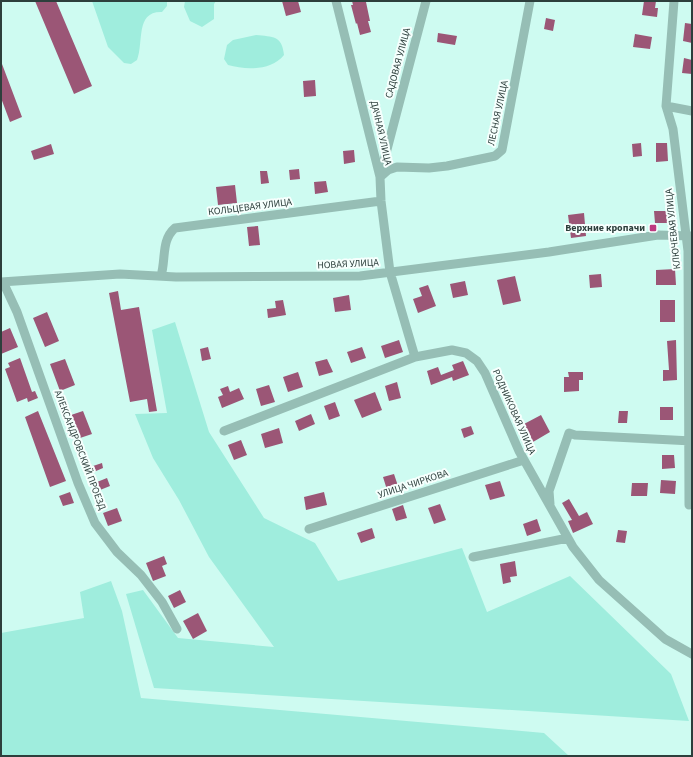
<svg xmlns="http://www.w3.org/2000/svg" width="693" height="757" viewBox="0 0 693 757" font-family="'Source Sans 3',sans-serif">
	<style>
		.green { fill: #9feddd }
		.building { fill: #9b5676 }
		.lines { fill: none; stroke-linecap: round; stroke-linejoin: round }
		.minor { stroke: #96beb5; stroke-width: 9 }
		.poi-dot { fill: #bd3a80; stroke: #f6fffd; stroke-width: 1.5 }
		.labels { text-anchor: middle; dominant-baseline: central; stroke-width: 4; stroke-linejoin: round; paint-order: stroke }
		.street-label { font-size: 10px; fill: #2d3f3c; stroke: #f6fffd }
		.poi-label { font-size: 10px; font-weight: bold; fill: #2d3f3c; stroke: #f6fffd; text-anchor: end }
	</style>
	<rect width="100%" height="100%" fill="#cefbf1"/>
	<!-- green -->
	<path class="green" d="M92 1H167V6L162 12C135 11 144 42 137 60L131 64 124 63 108 47Z
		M185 1H216L214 4V19L202 27 190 21 184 7Z
		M256 35C273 37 282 35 284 55 271 71 246 70 228 65L224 59 227 45 233 40Z
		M175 322 209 432 264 518 315 543 338 581 462 548 487 612 570 576 671 674 689 721 154 688 126 594 143 590 178 638 274 647 209 557 179 500 153 458 135 414 167 413 152 330Z
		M111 581 122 611 141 698 544 733 569 756H1V633L84 618 80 592Z"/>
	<!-- building -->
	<path class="building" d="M35 1H56L92 86 74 94Z
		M282 1H298L301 12 286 16Z
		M352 1 366 2 370 21H368L371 32 360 35 357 23 356 24 351 5H353Z
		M644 1H656L655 8H658L657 17 642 15Z
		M546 18 555 20 553 31 544 29Z
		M685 23 692 24V43L683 41Z
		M438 33 457 36 455 45 437 42Z
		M635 34 652 37 650 49 633 47Z
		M684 58 692 60V74L682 73Z
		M2 64 22 117 10 122 1 98Z
		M315 80 316 96 304 97 303 81Z
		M641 143 642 156 633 157 632 144Z
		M656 143H667L668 161 656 162Z
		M51 144 54 154 34 160 31 151Z
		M354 150 355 162 344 164 343 151Z
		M299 169 300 179 290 180 289 170Z
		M260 171H267L269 183 261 184Z
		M326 181 328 192 315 194 314 182Z
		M235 185 237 203 218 205 216 187Z
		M654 211H667V223H655Z
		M584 213 586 236 571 238 568 215Z
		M258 226 260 245 249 246 247 227Z
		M675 269 676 285H656V270Z
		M601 274 602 287 590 288 589 275Z
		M515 276 521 301 503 305 497 280Z
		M465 281 468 295 453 298 450 284Z
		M428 285 436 306 418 313 413 299 422 296 419 288Z
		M118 291 121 310 139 307 157 411 149 412 147 399 130 402 109 293Z
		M349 295 351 310 335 312 333 298Z
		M283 300 286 315 268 318 267 309 276 308 275 301Z
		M660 300H675V322H660Z
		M47 312 59 341 45 347 33 318Z
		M10 328 18 347 1 354V332Z
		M399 340 403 352 385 358 381 346Z
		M676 340 677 380 663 381V370H669L667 341Z
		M208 347 211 359 202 361 200 349Z
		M362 347 366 358 351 363 347 352Z
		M20 358 32 392 35 391 38 398 28 402 27 398 17 402 5 369 10 367 8 363Z
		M65 359 75 385 60 391 50 364Z
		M327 359 333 372 319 376 315 362Z
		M463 361 469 375 453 381 452 377 431 385 427 371 438 367 441 375 454 370 452 365Z
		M298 372 303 387 288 392 283 377Z
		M568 372H583V380H579V391L564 392V377H569Z
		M397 382 401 398 389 401 385 386Z
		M269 385 275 402 261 406 256 389Z
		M228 386 230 392 239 388 244 399 222 408 218 397 223 395 220 389Z
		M375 392 382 410 362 418 354 400Z
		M335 402 340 416 329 420 324 406Z
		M660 407H673V420H660Z
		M38 411 66 481 50 487 25 417Z
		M83 411 92 434 77 439 68 416Z
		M619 411H628L627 423H618Z
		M311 414 315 424 299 431 295 421Z
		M541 415 550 432 533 442 524 424Z
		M471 426 474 434 464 438 461 429Z
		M279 428 283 443 265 448 261 434Z
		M241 440 247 455 234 460 228 445Z
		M662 455H674L675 468 662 469Z
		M102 463 103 468 89 474 87 468Z
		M394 474 399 489 388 493 383 477Z
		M107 478 110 486 95 492 92 484Z
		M661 480 676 481 675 494 660 493Z
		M500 481 505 496 490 500 485 485Z
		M632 483H648L647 496H631Z
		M70 492 74 503 63 506 59 496Z
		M324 492 327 505 306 510 304 497Z
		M569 499 579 516 587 512 593 524 573 533 568 521 572 520 562 503Z
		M440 504 446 520 434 524 428 508Z
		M403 505 407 518 396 521 392 509Z
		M117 508 122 521 108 526 103 513Z
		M537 519 541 531 527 536 523 524Z
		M372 528 375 538 361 543 357 533Z
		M618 530 627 531 625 543 616 542Z
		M164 556 167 564 162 566 166 576 153 581 146 563Z
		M515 561 517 576 510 577 511 582 503 584 500 564Z
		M180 590 186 602 174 608 168 596Z
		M198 613 207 631 193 639 183 621Z"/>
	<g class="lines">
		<!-- minor -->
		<path class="minor" d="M336 1 380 177 381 201 390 272 415 357
			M674 1 666 106 673 129 688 251 689 505
			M666 106 692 111
			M380 176 426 1
			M380 177 388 170 397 167 429 168 447 166 495 156 502 150 530 1
			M161 276C166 259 161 240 175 228L381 201
			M1 282 120 274 176 277 360 276 549 252 658 235 692 236
			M3 282 17 312 78 483 95 523 117 552 141 575 162 602 177 629
			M224 431 415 357 452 350 466 353 477 361 485 373 519 451 573 547 599 580 665 639 692 654
			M550 504 549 491 569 433 575 435 692 441
			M309 529 524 460
			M473 557 568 538"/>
	</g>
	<!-- markers -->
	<rect class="poi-dot" x="649" y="224" width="8" height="8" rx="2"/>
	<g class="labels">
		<!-- street labels -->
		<g class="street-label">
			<text transform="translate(398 63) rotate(-75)">САДОВАЯ УЛИЦА</text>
			<text transform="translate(498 113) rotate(-78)">ЛЕСНАЯ УЛИЦА</text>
			<text transform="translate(381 133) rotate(77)">ДАЧНАЯ УЛИЦА</text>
			<text transform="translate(250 207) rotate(-7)">КОЛЬЦЕВАЯ УЛИЦА</text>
			<text transform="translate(673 229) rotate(-96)">КЛЮЧЕВАЯ УЛИЦА</text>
			<text transform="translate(348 264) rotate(-3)">НОВАЯ УЛИЦА</text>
			<text transform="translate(514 412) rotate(66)">РОДНИКОВАЯ УЛИЦА</text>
			<text transform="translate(80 450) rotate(69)">АЛЕКСАНДРОВСКИЙ ПРОЕЗД</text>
			<text transform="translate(413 484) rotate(-18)">УЛИЦА ЧИРКОВА</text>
		</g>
		<!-- poi labels -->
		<g class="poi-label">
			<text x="645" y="228">Верхние кропачи</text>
		</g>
	</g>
	<!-- border -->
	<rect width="693" height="757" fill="none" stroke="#2d3f3c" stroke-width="4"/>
</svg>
